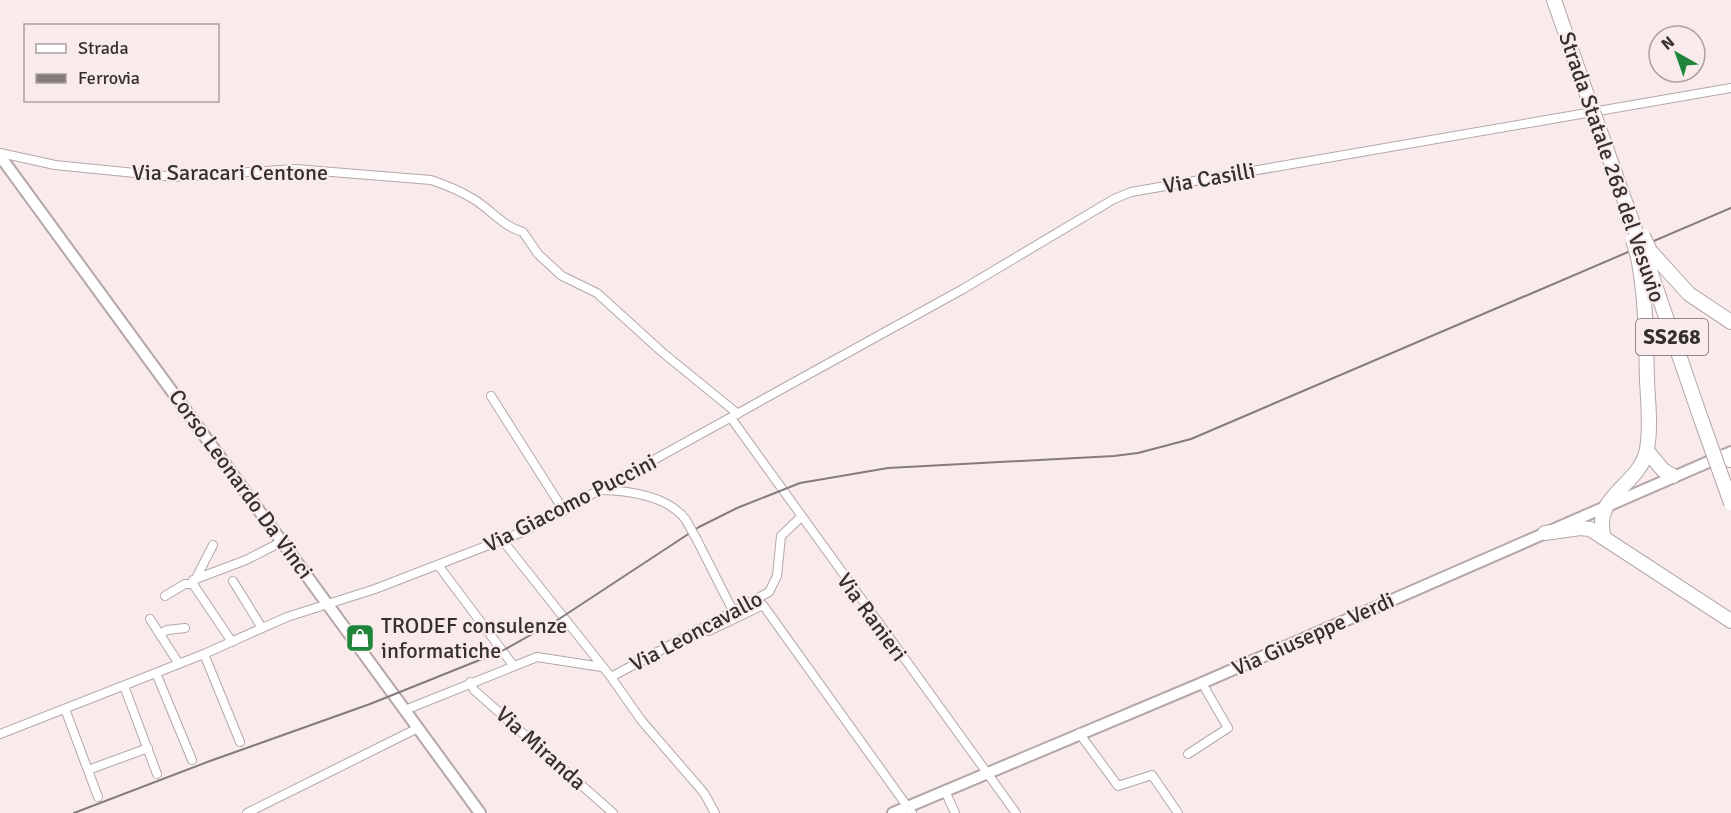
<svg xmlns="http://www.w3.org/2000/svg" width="1731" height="813" viewBox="0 0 1731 813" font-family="Signika,sans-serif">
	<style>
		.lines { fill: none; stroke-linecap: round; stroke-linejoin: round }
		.street-casing { stroke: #b5a7a8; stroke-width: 10 }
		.secondary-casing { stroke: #b5a7a8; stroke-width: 14 }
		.highway-casing { stroke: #b5a7a8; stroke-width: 16 }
		.street { stroke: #fff; stroke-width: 8 }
		.secondary { stroke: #fff; stroke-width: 10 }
		.highway { stroke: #fff; stroke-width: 14 }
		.rail { stroke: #847b7b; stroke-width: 2 }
		.street-bridge-casing { stroke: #b5a7a8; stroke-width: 10; stroke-linecap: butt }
		.highway-bridge-casing { stroke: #b5a7a8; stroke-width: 16; stroke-linecap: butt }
		.street-bridge { stroke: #fff; stroke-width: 8 }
		.highway-bridge { stroke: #fff; stroke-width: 14 }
		.labels { text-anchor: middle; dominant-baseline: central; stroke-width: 4.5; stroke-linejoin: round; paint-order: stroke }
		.shield { fill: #f9ebeb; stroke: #706868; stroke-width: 1.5 }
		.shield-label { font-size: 21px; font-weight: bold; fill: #353030 }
		.street-label { font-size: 22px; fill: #353030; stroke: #f9ebeb }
		.poi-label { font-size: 22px; fill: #353030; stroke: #f9ebeb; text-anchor: start }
	</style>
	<rect width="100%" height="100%" fill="#f9ebeb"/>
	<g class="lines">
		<!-- street casing -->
		<g class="street-casing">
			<path id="street" d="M0 153 55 165 175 177 295 169 431 180C446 185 461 191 475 200 491 210 504 227 523 232L538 254 562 276 597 293 662 352 738 414
				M491 396 564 511
				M731 418 1016 813
				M603 490C632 491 668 496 686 520
				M697 540 733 611
				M503 541 611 677 641 720 704 793 715 813
				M213 545 193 584 232 642
				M438 565 513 665
				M193 580 246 560 283 541
				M233 581 262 628
				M165 596 185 584H193
				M150 619 179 664
				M698 629 709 631 763 605 912 813
				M162 633 167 630 185 628
				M204 654 240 742
				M156 673 192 760
				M611 677 769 592 777 576 781 536 800 518
				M470 682 474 690 613 813
				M124 686 157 774
				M65 709 98 797
				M405 710 537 657 602 667
				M1079 733 1118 786 1152 775 1178 813
				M0 734 204 654 287 617 375 589 525 531 963 289 1114 199 1131 192 1731 88
				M1188 754 1228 728 1202 683
				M88 770 148 748
				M945 791 955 813
				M247 813 418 728"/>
		</g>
		<!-- secondary casing -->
		<g class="secondary-casing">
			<path id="secondary" d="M0 156 480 813
				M893 813 1202 683 1731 452"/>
		</g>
		<!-- highway casing -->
		<g class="highway-casing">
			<path id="highway" d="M1554 0 1590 104
				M1596 120 1638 238
				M1650 251 1689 294 1731 322
				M1646 259 1701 419
				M1647 451 1663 470 1673 476
				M1720 457 1731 460
				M1545 533 1580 528 1590 529 1731 621
				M1604 538C1591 494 1640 487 1647 449 1651 427 1648 402 1647 380 1646 339 1646 298 1638 257"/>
		</g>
		<!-- street -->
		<use href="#street" class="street"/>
		<!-- secondary -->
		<use href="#secondary" class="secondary"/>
		<!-- highway -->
		<use href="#highway" class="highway"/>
		<!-- rail -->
		<path class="rail" d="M74 813 210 761 370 704 502 651 559 619 699 527 737 508 800 483 888 468 1114 456 1138 453 1191 439 1731 208"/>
		<!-- street-bridge casing -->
		<g class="street-bridge-casing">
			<path id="street-bridge" d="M686 520 697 540"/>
		</g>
		<!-- highway-bridge casing -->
		<g class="highway-bridge-casing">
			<path id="highway-bridge" d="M1590 104 1596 120
				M1643 236 1650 251
				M1633 240 1638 257
				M1701 419 1731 503"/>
		</g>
		<!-- street-bridge -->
		<use href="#street-bridge" class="street-bridge"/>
		<!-- highway-bridge -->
		<use href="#highway-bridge" class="highway-bridge"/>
	</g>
	<!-- icons -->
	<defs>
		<g id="shop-square" transform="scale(1.5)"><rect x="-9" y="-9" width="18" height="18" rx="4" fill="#1e853a" stroke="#f9ebeb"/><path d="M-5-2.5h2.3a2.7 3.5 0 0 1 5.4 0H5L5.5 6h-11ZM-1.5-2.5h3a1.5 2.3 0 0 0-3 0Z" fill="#fff"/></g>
	</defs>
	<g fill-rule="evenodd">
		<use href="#shop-square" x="360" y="638"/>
	</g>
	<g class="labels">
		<!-- shield labels -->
		<rect class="shield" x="1636" y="319" width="72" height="36" rx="4.5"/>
		<g class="shield-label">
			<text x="1672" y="337">SS268</text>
		</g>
		<!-- street labels -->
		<g class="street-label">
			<text transform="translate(1612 167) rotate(71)">Strada Statale 268 del Vesuvio</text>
			<text x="230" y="172">Via Saracari Centone</text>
			<text transform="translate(1209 178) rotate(-10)">Via Casilli</text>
			<text transform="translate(241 484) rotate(54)">Corso Leonardo Da Vinci</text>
			<text transform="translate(570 503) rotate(-27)">Via Giacomo Puccini</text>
			<text transform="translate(872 617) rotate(54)">Via Ranieri</text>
			<text transform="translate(696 631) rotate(-28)">Via Leoncavallo</text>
			<text transform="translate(1313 634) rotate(-24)">Via Giuseppe Verdi</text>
			<text transform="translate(541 748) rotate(42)">Via Miranda</text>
		</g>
		<!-- poi labels -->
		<g class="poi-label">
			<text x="381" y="625">TRODEF consulenze<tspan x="381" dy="25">informatiche</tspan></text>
		</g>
	</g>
	<!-- legend -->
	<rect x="24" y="24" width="195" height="78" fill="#f9ebeb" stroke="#aba0a0" stroke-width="1.5"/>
	<rect x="36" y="44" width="30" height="9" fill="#ffffff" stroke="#aba0a0" stroke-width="1.5"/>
	<text x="78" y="54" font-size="18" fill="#353030">Strada</text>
	<rect x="36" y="74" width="30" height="9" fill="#847b7b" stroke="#aba0a0" stroke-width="1.5"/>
	<text x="78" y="84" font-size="18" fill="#353030">Ferrovia</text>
	<!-- north arrow -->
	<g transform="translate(1677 54) rotate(320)"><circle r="28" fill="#f9ebeb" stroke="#aba0a0" stroke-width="1.5"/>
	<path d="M0-4.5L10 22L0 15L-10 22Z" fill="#1e853a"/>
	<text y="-9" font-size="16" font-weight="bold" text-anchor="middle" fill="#353030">N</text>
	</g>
</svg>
